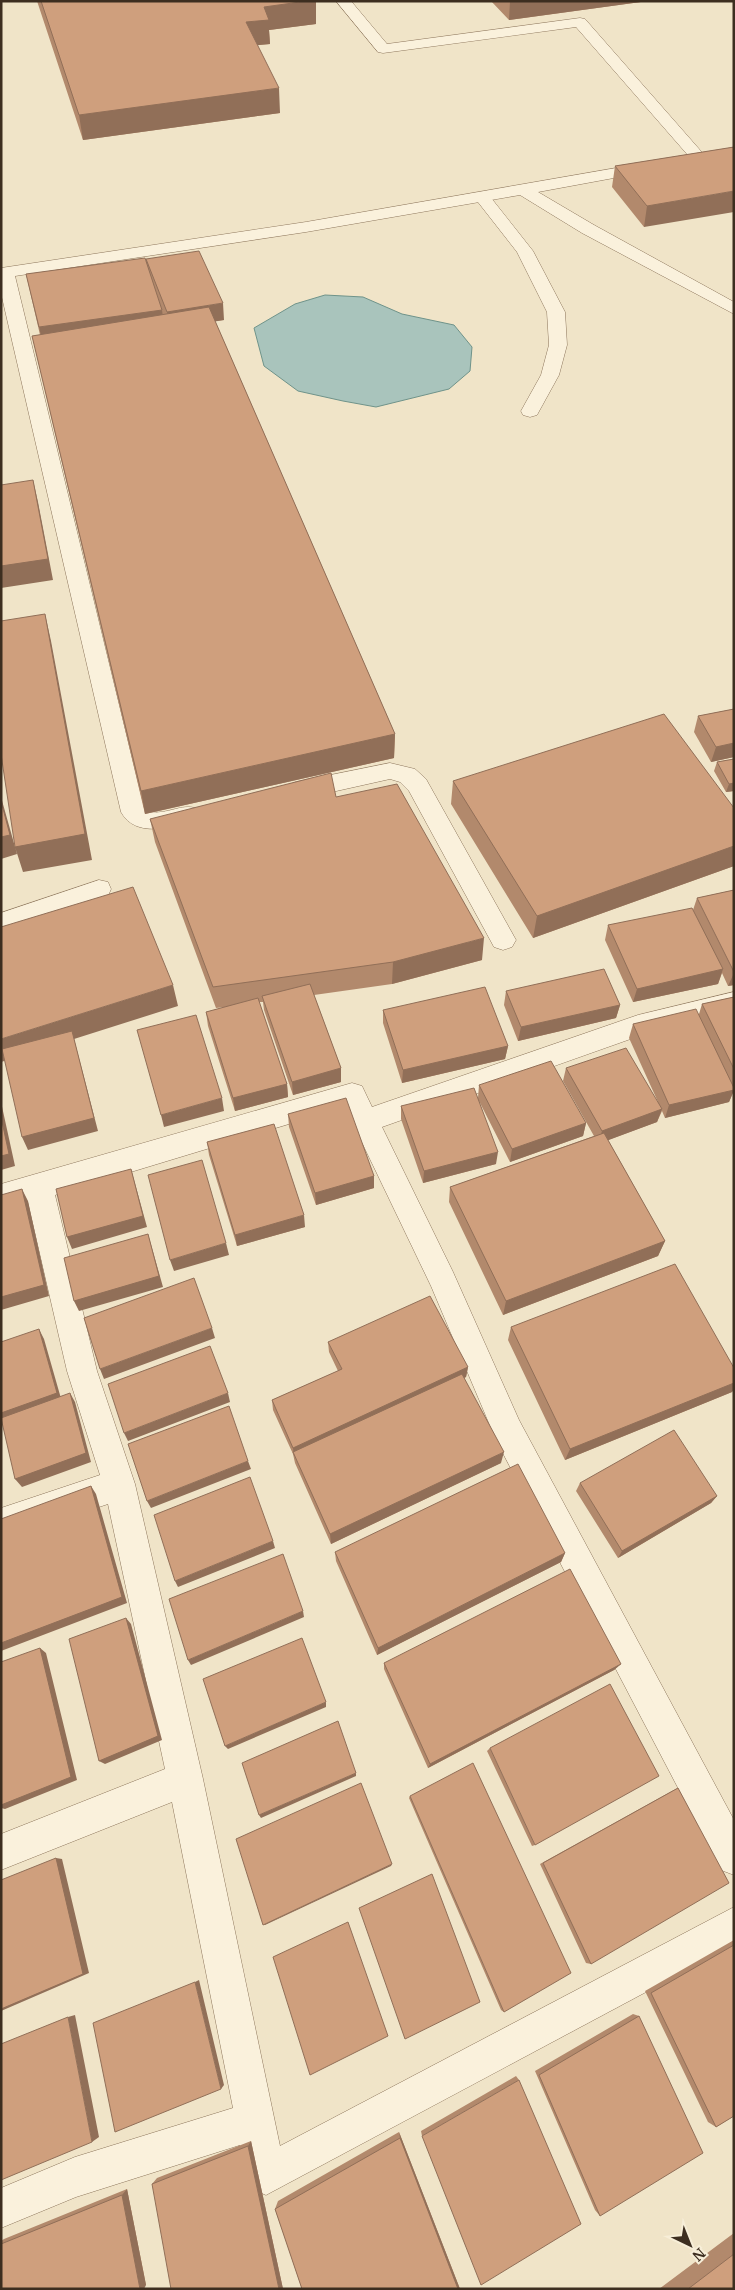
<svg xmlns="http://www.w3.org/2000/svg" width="735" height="2290" viewBox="0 0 735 2290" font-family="Merriweather,serif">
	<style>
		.water { fill: #a9c4bc; stroke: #6f938a }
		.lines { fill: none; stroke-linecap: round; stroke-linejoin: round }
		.service-casing { stroke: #8d765c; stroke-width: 1 }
		.minor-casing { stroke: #8d765c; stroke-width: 1 }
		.service { fill: #faf1dc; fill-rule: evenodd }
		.minor { fill: #faf1dc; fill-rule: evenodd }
		.wall { fill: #b2896c }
		.shaded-wall { fill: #916f58 }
		.building { fill: #cf9f7d; stroke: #916f58 }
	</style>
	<rect width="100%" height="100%" fill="#f0e4c8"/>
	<!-- water -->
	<path class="water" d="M325 295 363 297 402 314 454 325 472 347 470 371 449 389 376 407 343 401 298 391 264 366 254 328 295 304Z"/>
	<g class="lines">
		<!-- service casing -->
		<g class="service-casing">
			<path id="service" d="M336 1H351L387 44 580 18 585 19 707 158 705 161H693L576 27 383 53 378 52Z
				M482 192 488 194 533 251 565 312 567 345 559 375 537 415 530 417 523 415 521 411 541 375 549 345 547 312 517 252 474 197 476 194Z"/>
		</g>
		<!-- minor casing -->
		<g class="minor-casing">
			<path id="minor" d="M651 162 657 164 659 167 657 170 538 192 594 225 734 302V314L582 233 520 195 306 232 15 276 144 808C158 820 179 803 195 808L199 814 195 820C172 827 136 839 121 812L1 293V268L306 222Z
				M390 763 415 769 426 779 516 940 512 947 503 950 494 947 409 791 400 782 390 779 296 800 288 797 284 791 288 785 296 782Z
				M99 880 108 882 111 889 108 896 1 933V913Z
				M734 992V1013L639 1036 382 1127 453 1272 519 1420 734 1820V1875L721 1870 497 1442 431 1286 345 1107 55 1195 97 1371 135 1484 203 1779 280 2146 734 1907V1945L266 2195 252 2189 246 2175 240 2145 76 2197 1 2228V2188L75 2157 233 2108 172 1802 1 1870V1834L165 1769 108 1504 1 1540V1508L100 1475 67 1371 28 1202 1 1209V1184L352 1083 362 1086 372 1107 638 1015Z"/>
		</g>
		<!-- service -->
		<use href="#service" class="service"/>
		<!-- minor -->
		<use href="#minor" class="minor"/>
	</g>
	<!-- wall -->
	<path class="wall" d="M37 1H316V24L269 30 270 44 257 45 280 113 83 140Z
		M491 1H648L509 20Z
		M734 147 644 227 612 187 615 166Z
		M146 259 224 320 215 321 395 734 394 758 145 814 38 361 32 336 40 335 26 274 146 263Z
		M734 709V757L711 762 694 732 698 716Z
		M734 759V791L726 792 714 771 717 762Z
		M453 781 734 808V866L533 938 451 804Z
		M336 797 482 960 392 984 314 995 341 1068V1082L293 1095 264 1010 263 1002H259L287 1084 288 1097 235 1111 208 1026 206 1012 225 1007 216 1008 155 842 150 819Z
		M734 890V985L728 986 722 973 718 984 633 1002 605 940 608 925 693 910 697 898Z
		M506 991 620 1005 616 1018 518 1041 504 1005Z
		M734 997V1094L733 1093 729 1102 665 1118 662 1111 657 1122 608 1140 665 1241 658 1256 503 1315 449 1202 450 1187 594 1136 563 1081 566 1068 658 1102 629 1038 633 1024 699 1014 702 1004Z
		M383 1010 508 1046 505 1059 402 1083 383 1023Z
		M479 1085 586 1123 583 1136 510 1162 479 1101 496 1164 423 1183 401 1119V1106L478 1098Z
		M288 1114 374 1176V1188L316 1205 289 1127Z
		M207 1142 305 1227 237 1246 209 1155Z
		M511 1327 734 1368V1389L732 1392 565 1460 508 1340Z
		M328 1342 468 1367 466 1377 464 1378 501 1463 331 1544 295 1463 293 1454 273 1410 272 1400 338 1371 329 1352Z
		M580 1483 717 1496 711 1503 618 1558 576 1491Z
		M335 1552 565 1553 561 1562 377 1655 336 1561Z
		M384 1663 621 1664 614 1670 428 1768 384 1669Z
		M490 1748 535 1845 532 1846 487 1751Z
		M678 1788 591 1964 586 1963 540 1864 672 1791Z
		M410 1796 504 2012 501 2010 409 1798Z
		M734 1940V2116L716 2127 708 2122 645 1991Z
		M633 2014 639 2016 600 2216 595 2210 535 2071Z
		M516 2076 519 2080 422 2136 421 2131Z
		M399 2132 460 2289H302L275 2209 278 2201Z
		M251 2141 283 2289 152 2184 157 2178Z
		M127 2189 146 2285 1 2289V2241L4 2239Z
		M734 2233V2289H659Z"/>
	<!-- shaded-wall -->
	<path class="shaded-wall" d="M307 1H316V24L269 30 270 44 248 46 246 22 264 7Z
		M510 1H648L509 20Z
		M279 88 280 113 83 140 79 115Z
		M734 191V212L644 227 647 206Z
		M223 303 224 320 169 329 167 312Z
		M162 310 165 332 44 349 39 327Z
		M33 480 38 502 53 580 1 588V566Z
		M45 614 51 641 92 860 23 872 15 847Z
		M395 734 394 758 145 814 141 791Z
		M734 743V757L711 762 716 747Z
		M734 783V791L726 792 729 784Z
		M1 797 17 854 1 859Z
		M734 846V866L533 938 537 916Z
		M484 938 482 960 392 984 393 962Z
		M723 969 718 984 633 1002 637 989Z
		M734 973V985L728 986Z
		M173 985 178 1006 74 1039 98 1131 28 1150 22 1137 74 1039 1 1062V1039Z
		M620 1005 616 1018 518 1041 521 1027Z
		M508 1046 505 1059 402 1083 403 1070Z
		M341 1068V1082L293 1095 292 1082Z
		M287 1084 288 1097 235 1111 233 1098Z
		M734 1090 729 1102 665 1118 669 1105Z
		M222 1098 224 1111 164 1127 161 1115Z
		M1 1102 15 1166 1 1170Z
		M662 1109 657 1122 598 1144 602 1131Z
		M586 1123 583 1136 510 1162 512 1149Z
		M498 1152 496 1164 423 1183 424 1171Z
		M131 1169 147 1227 72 1249 67 1237Z
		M374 1176V1188L316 1205 315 1193Z
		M22 1189 28 1201 49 1296 1 1310V1297Z
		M304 1215 305 1227 237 1246 235 1235Z
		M148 1234 163 1287 79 1311 74 1301Z
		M665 1241 658 1256 503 1315 506 1301Z
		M226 1243 229 1255 174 1271 170 1260Z
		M212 1328 215 1338 104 1379 100 1369Z
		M39 1329 44 1339 62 1402 1 1424V1413Z
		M468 1367 466 1377 294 1456 293 1448Z
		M734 1383V1389L732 1392 565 1460 570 1449Z
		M70 1393 75 1402 91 1462 22 1487 15 1479Z
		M228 1393 230 1402 128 1441 124 1433Z
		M504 1452 501 1463 331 1544 330 1534Z
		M248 1461 251 1469 151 1508 147 1501Z
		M91 1486 96 1494 127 1603 1 1651V1643Z
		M717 1496 711 1503 618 1558 622 1551Z
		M273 1541 275 1548 178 1587 175 1581Z
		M565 1553 561 1562 377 1655 378 1648Z
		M303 1611 304 1617 191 1665 188 1660Z
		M126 1618 131 1624 162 1740 105 1764 99 1761Z
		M40 1648 46 1653 77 1780 5 1809 1 1808V1805Z
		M621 1664 614 1670 428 1768 430 1764Z
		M326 1702V1707L228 1749 225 1746Z
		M356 1773V1776L261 1818 259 1815Z
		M56 1858 62 1859 89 1973 1 2011Z
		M392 1864 391 1866 265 1925H263Z
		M199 1980 224 2085 221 2089 195 1982Z
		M75 2015 99 2137 92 2142 68 2017Z
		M399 2132 460 2289H458L400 2138Z
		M251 2141 283 2289H279L248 2146Z
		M127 2189 146 2285 144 2289H140L122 2195Z"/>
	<!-- building -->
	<path class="building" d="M41 1H307L264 7 269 20 246 22 279 88 79 115Z
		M734 147V191L647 206 615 166Z
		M199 251 223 303 167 312 146 259Z
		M145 258 162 310 39 327 26 274Z
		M209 307 395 734 141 791 32 336Z
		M33 480 48 559 1 566V485Z
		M45 614 85 834 15 847 1 754V621Z
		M734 709V743L716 747 698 716Z
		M664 714 734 808V846L537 916 453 781Z
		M734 759V783L729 784 717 762Z
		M331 773 336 797 397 784 484 938 393 962 213 987 150 819Z
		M1 801 10 835 1 837Z
		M133 887 173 985 1 1039V927Z
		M734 890V972L697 898Z
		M692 908 723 969 637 989 608 925Z
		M604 969 620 1005 521 1027 506 991Z
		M310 984 341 1068 292 1082 262 996Z
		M485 987 508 1046 403 1070 383 1010Z
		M734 997V1069L702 1004Z
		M258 998 287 1084 233 1098 206 1012Z
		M696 1009 734 1088V1090L669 1105 633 1024Z
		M196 1015 222 1098 161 1115 137 1030Z
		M72 1031 94 1118 22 1137 2 1049Z
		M626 1048 662 1109 602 1131 566 1068Z
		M551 1061 586 1123 512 1149 479 1085Z
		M474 1088 498 1152 424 1171 401 1106Z
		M346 1098 374 1176 315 1193 288 1114Z
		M1 1117 9 1154 1 1156Z
		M274 1124 304 1215 235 1235 207 1142Z
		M604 1133 665 1241 506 1301 450 1187Z
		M202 1160 226 1243 170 1260 148 1175Z
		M131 1169 143 1216 67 1237 56 1189Z
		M22 1189 44 1285 1 1297V1195Z
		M148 1234 159 1276 74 1301 64 1258Z
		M675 1264 734 1368V1383L570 1449 511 1327Z
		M194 1278 212 1328 100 1369 84 1318Z
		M430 1296 468 1367 293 1448 272 1400 342 1369 328 1342Z
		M39 1329 57 1393 1 1413V1342Z
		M210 1346 228 1393 124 1433 108 1384Z
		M462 1374 504 1452 330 1534 293 1452Z
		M70 1393 86 1453 15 1479 1 1418Z
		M229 1406 248 1461 147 1501 128 1444Z
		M674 1430 717 1496 622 1551 580 1483Z
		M518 1464 565 1553 378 1648 335 1552Z
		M250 1477 273 1541 175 1581 154 1515Z
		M91 1486 122 1597 1 1643V1519Z
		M283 1554 303 1611 188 1660 169 1599Z
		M570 1569 621 1664 430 1764 384 1663Z
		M126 1618 158 1736 99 1761 69 1639Z
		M302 1638 326 1702 225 1746 203 1679Z
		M40 1648 71 1777 1 1805V1662Z
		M610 1684 659 1776 535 1845 490 1748Z
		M338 1721 356 1773 259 1815 242 1763Z
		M473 1763 571 1973 504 2012 410 1796Z
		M361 1783 392 1864 263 1925 236 1839Z
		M678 1788 729 1883 591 1964 543 1863Z
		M56 1858 83 1974 1 2009V1880Z
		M432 1874 480 2002 405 2039 359 1908Z
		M348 1922 388 2036 310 2075 273 1957Z
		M734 1945V2116L716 2127 651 1993Z
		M195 1982 221 2089 115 2132 93 2023Z
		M639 2016 703 2153 600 2216 539 2075Z
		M68 2017 92 2142 1 2180V2044Z
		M519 2080 581 2224 481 2285 422 2136Z
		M400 2138 458 2289H302L275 2209Z
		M248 2146 279 2289H171L152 2184Z
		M122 2195 140 2289H1V2244Z
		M734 2254V2289H688Z"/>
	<!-- border -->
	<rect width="735" height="2290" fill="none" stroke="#3d2e20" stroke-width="5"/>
	<!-- north arrow -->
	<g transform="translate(690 2245) rotate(137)" stroke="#f7eed8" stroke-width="4" paint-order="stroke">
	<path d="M0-4L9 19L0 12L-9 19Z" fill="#3d2e20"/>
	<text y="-8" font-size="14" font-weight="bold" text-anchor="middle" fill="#3d2e20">N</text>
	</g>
</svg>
